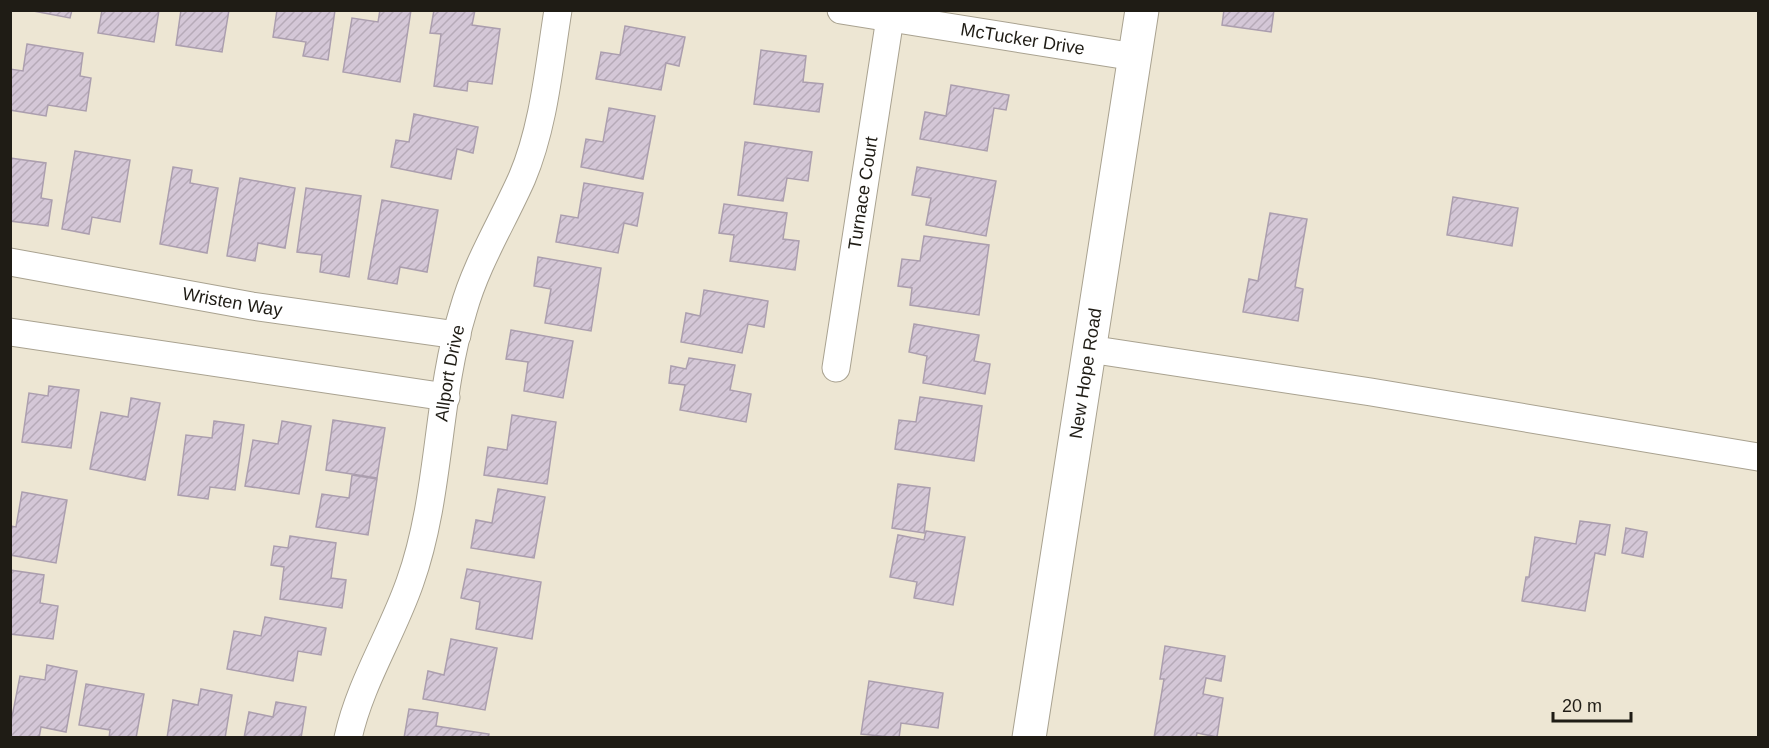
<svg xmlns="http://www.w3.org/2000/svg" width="1769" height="748" viewBox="0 0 1769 748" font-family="Helvetica,sans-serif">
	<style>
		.building { fill: url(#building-hatch); stroke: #ab9eae; stroke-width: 1.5 }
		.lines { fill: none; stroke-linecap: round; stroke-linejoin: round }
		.minor-casing { stroke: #a9a290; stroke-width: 29 }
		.major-casing { stroke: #a9a290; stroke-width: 35 }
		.minor { stroke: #fff; stroke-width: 27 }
		.major { stroke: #fff; stroke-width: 33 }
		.labels { text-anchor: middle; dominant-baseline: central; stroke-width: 4.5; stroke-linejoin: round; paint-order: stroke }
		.street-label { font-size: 18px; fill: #1f1c15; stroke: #ede6d3 }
	</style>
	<defs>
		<pattern id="building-hatch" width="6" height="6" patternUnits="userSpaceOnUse" patternTransform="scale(1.5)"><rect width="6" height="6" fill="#d4c7d7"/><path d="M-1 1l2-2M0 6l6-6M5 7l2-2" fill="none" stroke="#b6aab8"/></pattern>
	</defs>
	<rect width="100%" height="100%" fill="#ede6d3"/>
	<!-- building -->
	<path class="building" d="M28 10H72L70 18Z
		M102 10H159L154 42 98 33Z
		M181 10H229L222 52 176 45Z
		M277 10H335L328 60 303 56 306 42 273 37Z
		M380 10H411L400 82 343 72 352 18 378 22Z
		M434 10H475L472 25 500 29 492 84 468 81 467 91 434 86 441 34 430 33Z
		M1224 10H1274L1271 32 1222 25Z
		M625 26 685 37 679 66 666 63 661 90 596 79 601 52 620 55Z
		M27 44 83 53 80 76 91 78 86 111 48 105 46 116 10 110V69L23 71Z
		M761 50 806 56 803 82 823 84 819 112 754 104Z
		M951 85 1009 95 1006 110 994 108 987 151 920 139 925 112 946 116Z
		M609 108 655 116 643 179 581 167 586 139 603 142Z
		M414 114 478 127 473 153 457 149 451 179 391 167 396 140 409 142Z
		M745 142 812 152 808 181 787 178 783 201 738 195Z
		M75 151 130 160 120 222 92 217 89 234 62 229Z
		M10 158 46 163 41 198 52 200 48 226 10 221 12 204H10Z
		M173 167 192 170 190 183 218 188 207 253 160 244Z
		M917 167 996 181 986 236 926 225 931 198 912 195Z
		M240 178 295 188 285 248 258 243 255 261 227 256Z
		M584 183 643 193 637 226 624 223 618 253 556 242 561 215 578 218Z
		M306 188 361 196 349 277 320 272 322 255 297 252Z
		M1453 197 1518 208 1512 246 1447 235Z
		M382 200 438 210 427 272 400 267 397 284 368 279Z
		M724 204 787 213 783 239 799 241 795 270 730 261 734 235 719 233Z
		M1270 213 1307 219 1295 287 1303 289 1298 321 1243 312 1249 279 1258 281Z
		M924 236 989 245 979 315 910 305 912 288 898 286 902 259 920 261Z
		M538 257 601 268 591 331 545 323 551 289 534 286Z
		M704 290 768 301 764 327 748 324 742 353 681 342 686 313 700 316Z
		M914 324 979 335 974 361 990 364 985 394 923 383 927 356 909 352Z
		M511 330 573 341 563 398 524 391 528 362 506 359Z
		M689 358 735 365 730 390 751 394 746 422 680 410 685 385 669 383 671 366 686 369Z
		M49 386 79 390 71 448 22 442 29 393 48 396Z
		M920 397 982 406 974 461 895 449 899 420 916 422Z
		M131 398 160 403 145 480 90 469 101 412 128 417Z
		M512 415 556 422 547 484 484 475 488 447 507 450Z
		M333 420 385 428 377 478 326 470Z
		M214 421 244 425 235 490 210 487 208 499 178 495 186 435 212 438Z
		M282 421 311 426 299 494 245 486 253 440 278 444Z
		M352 475 377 479 368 535 316 527 322 494 349 498Z
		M898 484 930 488 924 533 892 528Z
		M498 489 545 497 534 558 471 548 476 520 492 523Z
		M22 492 67 500 56 563 10 555V526L16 527Z
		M1580 521 1610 525 1605 555 1595 553 1585 611 1522 601 1526 577H1529L1535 537 1576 544Z
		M1626 528 1647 532 1643 557 1622 553Z
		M926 531 965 537 953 605 914 598 917 582 890 577 898 535 924 540Z
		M290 536 336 543 331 578 346 580 342 608 280 599 284 567 271 565 274 546 288 548Z
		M467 569 541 582 532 639 476 629 480 602 461 598Z
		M10 570 44 575 40 603 58 606 53 639 10 634Z
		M265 617 326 628 321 655 298 651 293 681 227 669 234 631 261 636Z
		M451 639 497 648 485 710 423 699 428 671 444 675Z
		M1165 646 1225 656 1221 681 1206 678 1203 694 1223 698 1217 737 1197 733 1196 738H1154L1164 679H1160Z
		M47 665 77 671 66 732 41 727 39 738H10V727L20 676 45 680Z
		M869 681 943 693 938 728 901 723 899 738 861 734Z
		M86 684 144 694 136 738H109L110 730 79 725Z
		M201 689 232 695 225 738H167L173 700 198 705Z
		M276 702 306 707 301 738H244L249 712 273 717Z
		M409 709 438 713 436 726 489 734 488 738H404Z"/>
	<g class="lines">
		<!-- minor casing -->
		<g class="minor-casing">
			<g id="minor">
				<path id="s1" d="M841 10 1135 57"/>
				<path id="s2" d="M10 262 252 306 457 335"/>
				<path d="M10 332 446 397"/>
				<path d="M1089 349 1371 392 1758 457"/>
				<path id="s3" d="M836 368 890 18"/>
				<path id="s4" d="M348 738C360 683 392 634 410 582 441 495 436 399 463 311 476 264 502 223 522 178 544 126 549 66 558 10"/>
			</g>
		</g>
		<!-- major casing -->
		<g class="major-casing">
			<g id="major">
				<path id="s5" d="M1029 738 1142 10"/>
			</g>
		</g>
		<!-- minor -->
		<use href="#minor" class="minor"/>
		<!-- major -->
		<use href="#major" class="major"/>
	</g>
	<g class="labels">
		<!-- street labels -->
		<g class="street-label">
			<text stroke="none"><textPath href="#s1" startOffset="184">McTucker Drive</textPath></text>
			<text stroke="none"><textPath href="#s3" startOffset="177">Turnace Court</textPath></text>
			<text stroke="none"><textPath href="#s2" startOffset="226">Wristen Way</textPath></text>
			<text stroke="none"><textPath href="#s4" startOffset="381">Allport Drive</textPath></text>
			<text stroke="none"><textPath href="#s5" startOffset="369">New Hope Road</textPath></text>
		</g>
	</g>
	<!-- border -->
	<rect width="1769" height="748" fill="none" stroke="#1f1c15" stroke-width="24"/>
	<!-- scale -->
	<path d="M1553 712v9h78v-9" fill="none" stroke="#1f1c15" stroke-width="3"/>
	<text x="1562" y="712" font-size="18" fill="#1f1c15" stroke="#ede6d3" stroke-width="4.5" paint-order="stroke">20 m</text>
</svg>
